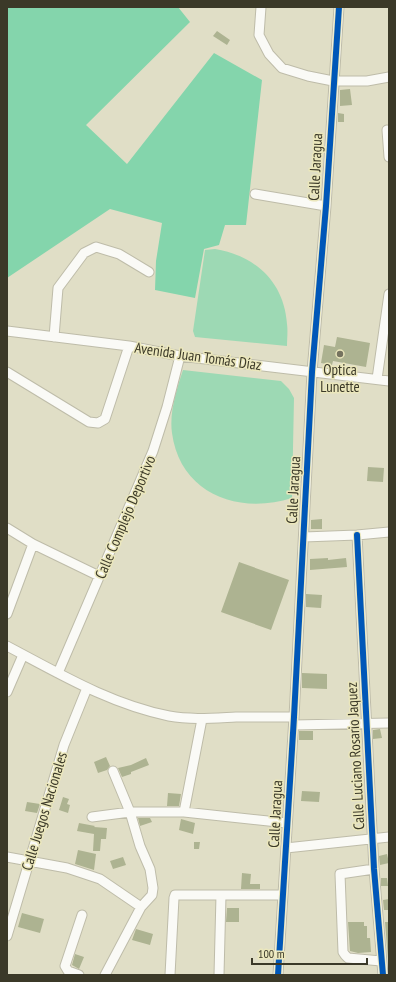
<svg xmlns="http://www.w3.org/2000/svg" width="396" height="982" viewBox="0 0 396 982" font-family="'PT Sans Narrow',sans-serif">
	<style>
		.green { fill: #9dd9b4 }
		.forest { fill: #84d5ac }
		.building { fill: #adb391 }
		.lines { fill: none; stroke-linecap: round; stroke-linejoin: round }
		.minor-casing { stroke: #bebca9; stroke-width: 11 }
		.minor { stroke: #fafaf6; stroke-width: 9 }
		.cycleway-casing { stroke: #ebe7bc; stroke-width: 8 }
		.cycleway { stroke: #0057b8; stroke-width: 6 }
		.poi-dot { fill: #75735f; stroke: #ebe7bc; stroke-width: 1.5 }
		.labels { text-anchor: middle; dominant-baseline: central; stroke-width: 3; stroke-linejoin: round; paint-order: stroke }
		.street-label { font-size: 15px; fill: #3b3928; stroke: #ebe7bc }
		.poi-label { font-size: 15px; fill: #3b3928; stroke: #ebe7bc }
	</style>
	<rect width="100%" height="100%" fill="#e0dec6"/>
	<!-- green -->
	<path class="green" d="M215 249C256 256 284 282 287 324 288 331 287 339 287 346L195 337 193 331 205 250Z
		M183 370 281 381 289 389 294 398 292 498C239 515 180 494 172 433 169 413 177 388 183 370Z"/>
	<!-- forest -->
	<path class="forest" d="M7 7H178L190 22 86 125 127 164 214 53 262 80 246 225H225L219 245 204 249 195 298 155 290 156 261 162 223 110 209 7 278Z"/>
	<!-- building -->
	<path class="building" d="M217 31 230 40 227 45 213 36Z
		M350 89 352 105 340 106V90Z
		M338 113 344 114V122H338Z
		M337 337 370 343 366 367 333 361 332 365 321 363 324 345 335 347Z
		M368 467 384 468 383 482 367 481Z
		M322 519V529H311V520Z
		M328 558V560L346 558 347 567 310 570V559Z
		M239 562 289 580 271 630 221 612Z
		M306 594 322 595 321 608 306 607Z
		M302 673 327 674V689L302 688Z
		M380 729 382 738 373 739V730Z
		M299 731H313V740H299Z
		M106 757 110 766 107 770 98 773 94 762Z
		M146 758 149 765 131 772V774L122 777 118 768 131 765Z
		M302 791 320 792 319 802 301 801Z
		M168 793 181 794 179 806H167Z
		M63 797 69 799 67 804 70 805 68 813 59 810Z
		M27 802 40 804 37 813 25 811Z
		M138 818H150L152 822 140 826Z
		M181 819 195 823 193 834 179 830Z
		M79 823 95 826 94 827 107 828 106 839H101L100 851H93L94 834 77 831Z
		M194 842H200L199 849H194Z
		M78 850 96 854 94 870 75 864Z
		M387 854 389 863 380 865 379 856Z
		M123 857 126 865 113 869 110 861Z
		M242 873 251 874 250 884H260V889H241Z
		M381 878H387L388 886H381Z
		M389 899V910H384L383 900Z
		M227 908H239V922H226Z
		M22 913 44 919 40 933 18 927Z
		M348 922H364V926H367V938H370L371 952 358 953 350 951Z
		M385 922H389V959H388Z
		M136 929 153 934 150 945 132 940Z
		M75 954 84 957 79 969 72 965Z"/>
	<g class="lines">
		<!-- minor casing -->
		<g class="minor-casing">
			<path id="minor" d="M261 7 259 35 269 54 282 68 308 76 333 81H367L389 77
				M387 130 389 157
				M255 194 326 206
				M7 331 129 346 180 356 389 381
				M54 337 58 288 84 253 96 247 119 254 149 272
				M7 372 89 422 98 423 105 419 129 346
				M377 379 389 294
				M7 528 33 544 99 576
				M357 535 374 869 383 975
				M304 537 357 535 389 532
				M7 614 33 544
				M7 646C60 674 110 704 169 716 191 720 214 718 236 717 256 717 275 717 294 717
				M58 673 153 451 167 407 180 356
				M7 692 23 655
				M202 719 184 812 287 823
				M294 725 389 723
				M92 817 130 812H184
				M286 848 389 837
				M7 857 67 868 100 879 141 907 152 895 153 888 150 869 140 846 130 812 113 771
				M374 869 340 874 343 952 345 955 348 958 381 961
				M7 936 64 745 87 688
				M79 975 68 971 65 966 82 915
				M105 975 141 907
				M170 975 174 898 175 895H283
				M219 975 221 895
				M278 975 294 717 312 372 326 206 339 7"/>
		</g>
		<!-- minor -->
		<use href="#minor" class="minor"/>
		<!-- cycleway casing -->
		<g class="cycleway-casing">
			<path id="cycleway" d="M357 535 374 869 383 975
				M278 975 294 717 312 372 326 206 339 7"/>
		</g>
		<!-- cycleway -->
		<use href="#cycleway" class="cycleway"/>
	</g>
	<!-- markers -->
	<circle class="poi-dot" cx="340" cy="354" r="4"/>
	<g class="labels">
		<!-- street labels -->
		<g class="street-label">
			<text transform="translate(315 167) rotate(-87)">Calle Jaragua</text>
			<text transform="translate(198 356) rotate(8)">Avenida Juan Tomás Díaz</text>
			<text transform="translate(293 490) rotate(-87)">Calle Jaragua</text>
			<text transform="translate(125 517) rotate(-67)">Calle Complejo Deportivo</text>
			<text transform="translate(355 756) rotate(-93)">Calle Luciano Rosario Jaquez</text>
			<text transform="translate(44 811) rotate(-73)">Calle Juegos Nacionales</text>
			<text transform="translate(275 814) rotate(-87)">Calle Jaragua</text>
		</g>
		<!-- poi labels -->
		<g class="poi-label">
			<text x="340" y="369">Optica<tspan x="340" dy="17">Lunette</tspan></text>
		</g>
	</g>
	<!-- border -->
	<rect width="396" height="982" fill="none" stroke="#3b3928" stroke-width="16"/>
	<!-- scale -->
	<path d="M252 958v6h115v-6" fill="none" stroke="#3b3928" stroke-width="2"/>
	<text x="258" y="958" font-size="12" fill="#3b3928" stroke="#ebe7bc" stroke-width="3" paint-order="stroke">100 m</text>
</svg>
